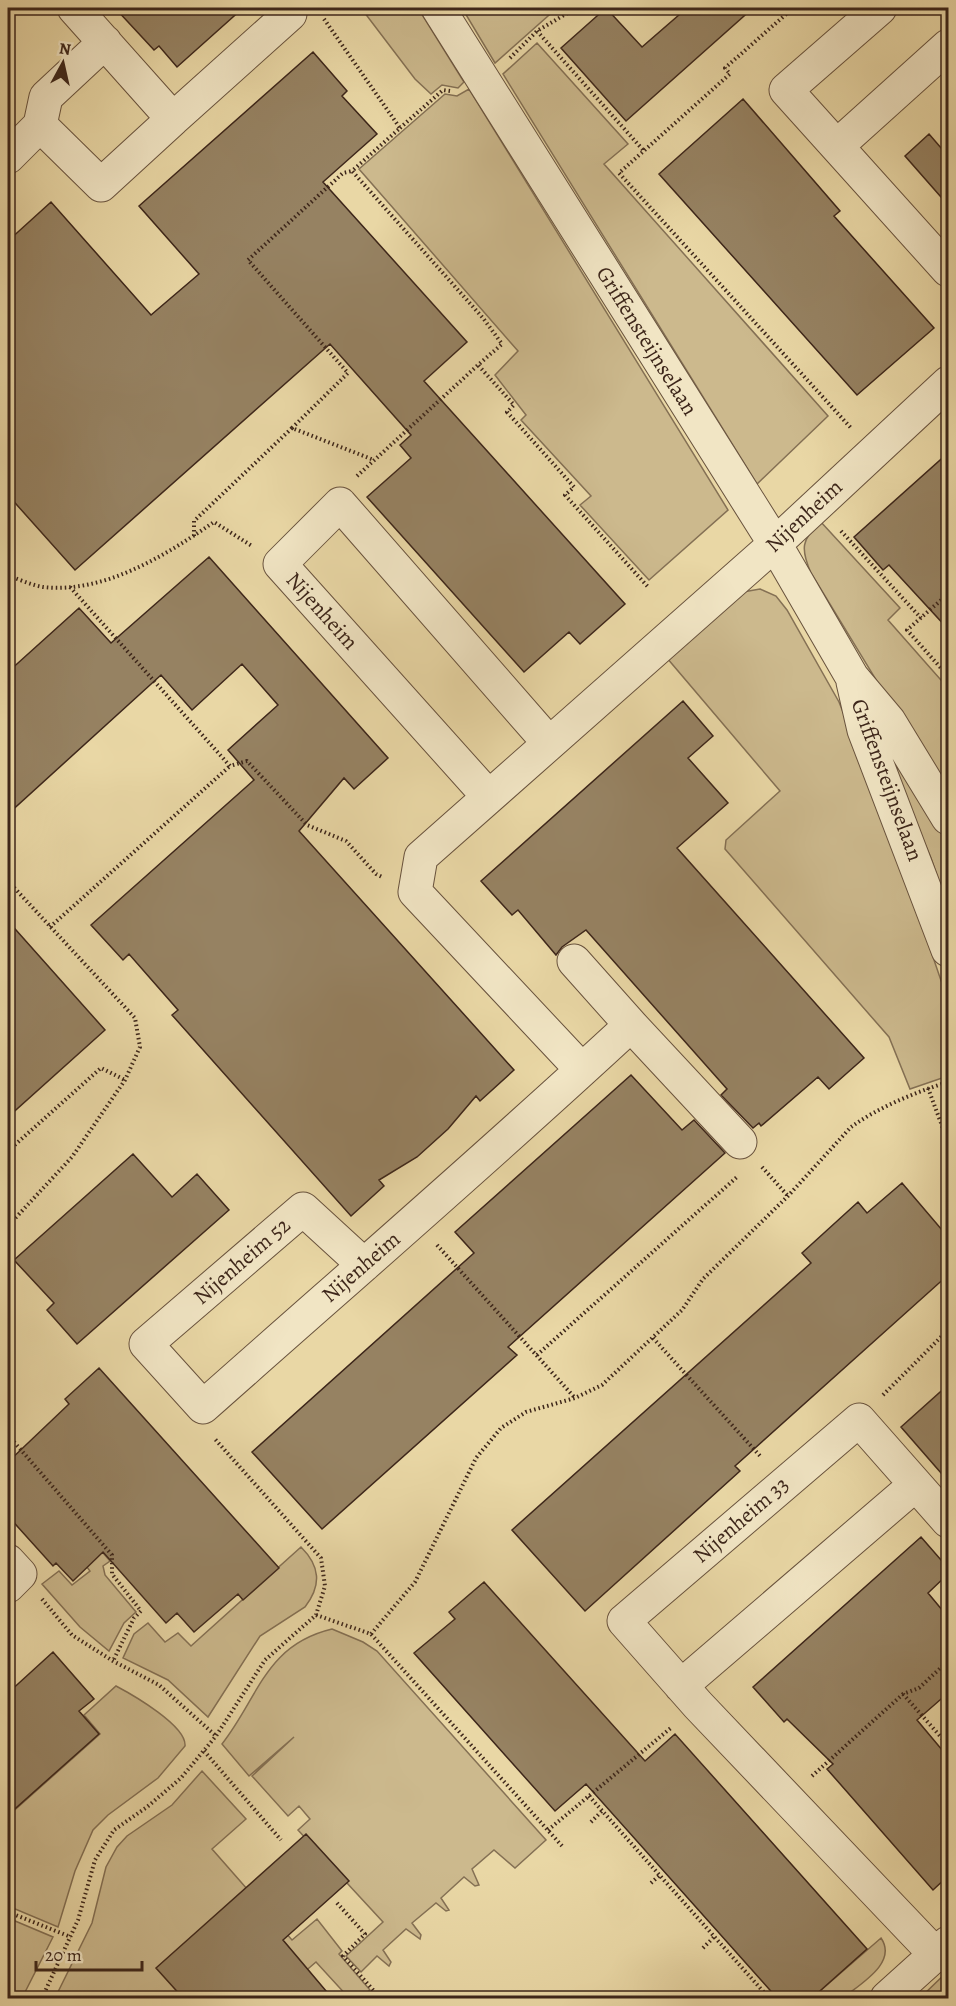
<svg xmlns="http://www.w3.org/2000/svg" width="956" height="2006" viewBox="0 0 956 2006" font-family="Alegreya,serif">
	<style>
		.green { fill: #ccb98d; stroke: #847054; stroke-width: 1.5 }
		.building { fill: #968262; stroke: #3d261a; stroke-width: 1.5 }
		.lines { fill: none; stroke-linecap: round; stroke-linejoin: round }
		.minor-casing { stroke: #68523d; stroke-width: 35 }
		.path { stroke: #3d261a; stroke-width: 4; stroke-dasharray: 1.5 3; stroke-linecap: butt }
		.minor { stroke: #f1e5c4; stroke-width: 33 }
		.labels { text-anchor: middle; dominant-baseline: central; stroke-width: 6; stroke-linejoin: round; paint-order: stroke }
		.street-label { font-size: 22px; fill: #3d261a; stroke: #f1e5c4 }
	</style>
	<rect width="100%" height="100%" fill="#e9d7a5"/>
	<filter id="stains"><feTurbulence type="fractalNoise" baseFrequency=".00333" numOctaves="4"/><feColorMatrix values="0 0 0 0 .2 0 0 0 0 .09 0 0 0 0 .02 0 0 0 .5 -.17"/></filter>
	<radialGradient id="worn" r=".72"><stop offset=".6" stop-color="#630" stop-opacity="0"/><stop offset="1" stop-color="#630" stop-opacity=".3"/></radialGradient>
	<!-- green -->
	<path class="green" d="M361 8H418L464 82 458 88 442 85 431 94 415 79Z
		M462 8H557L495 63Z
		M537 43 628 144 604 164 828 416 757 484 503 74Z
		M469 89 728 510 649 580 580 505 591 496 521 420 526 415 495 375 518 351 359 169 445 94 457 96Z
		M820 521 900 608 888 620 948 688V798L811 573C800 548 802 540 820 521Z
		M760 589 776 596 787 610 839 702 888 825 948 1001V1076L910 1089 889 1037 725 849 726 840 780 791 667 658 743 592Z
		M890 743 948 840V908L931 858 883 747Z
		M92 1540 110 1561 103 1566 105 1575 136 1612 124 1623 109 1651 80 1627 42 1584 59 1571 72 1585 90 1571 77 1554Z
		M301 1547C320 1566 322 1585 305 1607L260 1636 208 1717 168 1680 123 1658 134 1634 148 1623 165 1642 178 1633 191 1646Z
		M332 1629 363 1642 377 1651 546 1840 515 1868 494 1850 472 1869 479 1885 475 1886 464 1877 441 1898 449 1910 446 1911 436 1903 412 1923 421 1935 420 1939 406 1929 383 1950 391 1962 389 1966 377 1956 361 1972 346 1956 383 1922 298 1830 310 1819 299 1806 288 1816 252 1776 294 1737 249 1776 222 1744C259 1697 265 1645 332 1629Z
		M116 1686C133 1695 187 1726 185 1746L158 1778 108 1815 93 1830 75 1871 58 1927 8 1906V1816L100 1734 84 1715Z
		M202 1771 246 1819 212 1849 292 1940 317 1919 342 1951 339 1954 370 1990 358 1998H349L316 1962 274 1998H55L92 1923 106 1867 117 1847 127 1836 172 1805Z
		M8 1918 53 1937 22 1998H8Z
		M881 1938C898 1963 860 1984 843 1998H812Z
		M948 1971V1998H920Z"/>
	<!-- building -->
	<path class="building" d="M115 8H243L177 67 159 46 154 50Z
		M606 8 642 47 687 8H753L626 121 561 48Z
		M313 52 347 91 342 96 377 134 323 182 467 342 424 381 625 604 580 644 569 632 524 672 367 497 411 458 400 445 411 435 330 344 75 570 8 495V241L51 202 151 315 199 274 139 206Z
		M743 99 840 211 834 216 934 328 857 395 659 174Z
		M929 134 948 156V205L905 156Z
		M948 453V629L889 565 883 570 854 537Z
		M209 557 388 758 354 789 344 778 299 831 514 1070 480 1101 476 1096 448 1129 417 1157 379 1180 384 1186 351 1216 172 1015 178 1010 129 954 123 960 91 925 254 780 228 750 278 705 242 664 192 710 161 675 8 814V672L79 608 111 643Z
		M683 701 713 736 688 758 728 803 677 848 864 1058 829 1089 818 1077 761 1126 759 1123 753 1128 721 1095 727 1089 586 930 562 947 556 955 518 910 512 915 481 881Z
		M8 921 105 1030 8 1117Z
		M631 1075 682 1130 694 1120 725 1153 508 1347 517 1355 322 1529 252 1452 474 1253 455 1232Z
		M133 1154 172 1197 197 1174 229 1210 77 1344 47 1310 54 1303 14 1260Z
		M902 1183 948 1237V1275L735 1466 740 1471 585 1611 512 1530 811 1263 802 1253 858 1202 867 1213Z
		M99 1368 279 1568 243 1600 238 1594 194 1632 177 1613 166 1623 103 1552 73 1581 56 1563 53 1566 8 1516V1462L69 1404 65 1399Z
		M948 1385V1481L901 1427Z
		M921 1537 948 1568V1574L928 1593 948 1617V1693L917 1720 948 1757V1876L933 1890 827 1769 833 1764 787 1719 784 1722 753 1687Z
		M484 1582 645 1761 675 1734 867 1949 812 1998H777L586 1784 555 1811 414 1653 455 1619 449 1612Z
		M53 1652 94 1699 79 1711 99 1734 8 1815V1693Z
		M306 1834 349 1881 283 1940 332 1998H183L156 1968Z"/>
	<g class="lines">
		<!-- minor casing -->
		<g class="minor-casing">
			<path id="minor" d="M438 8 775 544 852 677 889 721 948 818
				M880 8 786 90 948 270
				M173 119 290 14
				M40 125 46 97 105 42
				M837 146 948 46
				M8 157 40 125 101 185 173 119 74 8
				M853 682 864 730 948 950
				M488 796 280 564 340 504 549 743
				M574 961 631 1025
				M582 1070 415 892 421 857 775 544 948 383
				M364 1265 303 1209 146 1344 203 1407C346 1280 491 1155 631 1025L740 1142
				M8 1561 20 1574 8 1586
				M681 1686 915 1485
				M937 1956 698 1705 624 1621 859 1420 948 1521
				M887 1998 948 1943"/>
		</g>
		<!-- path -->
		<path class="path" d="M793 8 725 68 730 74 619 173 851 428
			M324 19 400 128 352 171 483 318 502 344 478 365 514 405 507 412 574 487 565 495 649 588
			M537 31 644 151
			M510 58 537 31 576 8
			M400 128 443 90 450 91
			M292 428 348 373 248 260 343 173 352 171
			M357 476 478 365
			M841 531 921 618
			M194 536V521L292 428 374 460
			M8 576C19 579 31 585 43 587 104 594 166 555 214 522L252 546
			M70 587 230 766 247 761 307 825 346 841 376 874 382 877
			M948 594 907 630 948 676
			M8 881 135 1018 140 1047 125 1080 72 1157 8 1226
			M50 927 230 766
			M928 1088 948 1142
			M8 1151 101 1068 125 1080
			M762 1167 788 1196
			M437 1245 575 1398
			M653 1338 761 1457
			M537 1355 738 1176
			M883 1395 948 1330
			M8 1435 112 1555V1574L141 1611 134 1618 113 1661
			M42 1599 72 1635 113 1661 159 1685 216 1736
			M316 1615 371 1634 563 1847
			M371 1634 415 1582 476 1458 501 1428 526 1412 575 1398 602 1385 682 1310 703 1279 788 1196 851 1127C879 1107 916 1092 948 1082
			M903 1694 948 1745
			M204 1751 281 1840
			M812 1776 903 1694 919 1688 948 1661
			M589 1796 769 1998
			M591 1822 602 1811
			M548 1830 672 1727
			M651 1883 660 1875
			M337 1903 365 1934 343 1956 374 1991 364 1998
			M8 1912 71 1937
			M703 1948 714 1937
			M42 1998 78 1920 95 1860 114 1830 147 1807 181 1778 216 1736 265 1660 316 1615 325 1586 321 1558 214 1438"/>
		<!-- minor -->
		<use href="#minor" class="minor"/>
	</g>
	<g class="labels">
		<!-- street labels -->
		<g class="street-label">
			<text transform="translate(647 341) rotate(58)">Griffensteijnselaan</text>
			<text transform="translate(804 516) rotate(-43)">Nijenheim</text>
			<text transform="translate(322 611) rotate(48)">Nijenheim</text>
			<text transform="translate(887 780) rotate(70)">Griffensteijnselaan</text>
			<text transform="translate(242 1261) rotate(-41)">Nijenheim 52</text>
			<text transform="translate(361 1267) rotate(-41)">Nijenheim</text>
			<text transform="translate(741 1520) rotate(-41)">Nijenheim 33</text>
		</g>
	</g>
	<!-- margin -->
	<rect width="956" height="2006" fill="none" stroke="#e9d7a5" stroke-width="30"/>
	<rect x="9" y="9" width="938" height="1988" fill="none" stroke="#3d261a" stroke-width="3"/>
	<rect x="15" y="15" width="926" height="1976" fill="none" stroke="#3d261a" stroke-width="1.5"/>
	<!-- north arrow -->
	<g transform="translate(63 63) rotate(8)" stroke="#f1e5c4" stroke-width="4.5" paint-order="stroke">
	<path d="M0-4.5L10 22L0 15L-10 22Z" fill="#3d261a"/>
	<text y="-9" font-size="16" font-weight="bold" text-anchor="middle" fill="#3d261a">N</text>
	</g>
	<!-- scale -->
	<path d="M36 1961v9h106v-9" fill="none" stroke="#3d261a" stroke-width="3"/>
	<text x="45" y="1961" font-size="18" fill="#3d261a" stroke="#f1e5c4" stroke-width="4.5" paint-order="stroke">20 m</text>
	<rect width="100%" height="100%" filter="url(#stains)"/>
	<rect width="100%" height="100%" fill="url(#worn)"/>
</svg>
